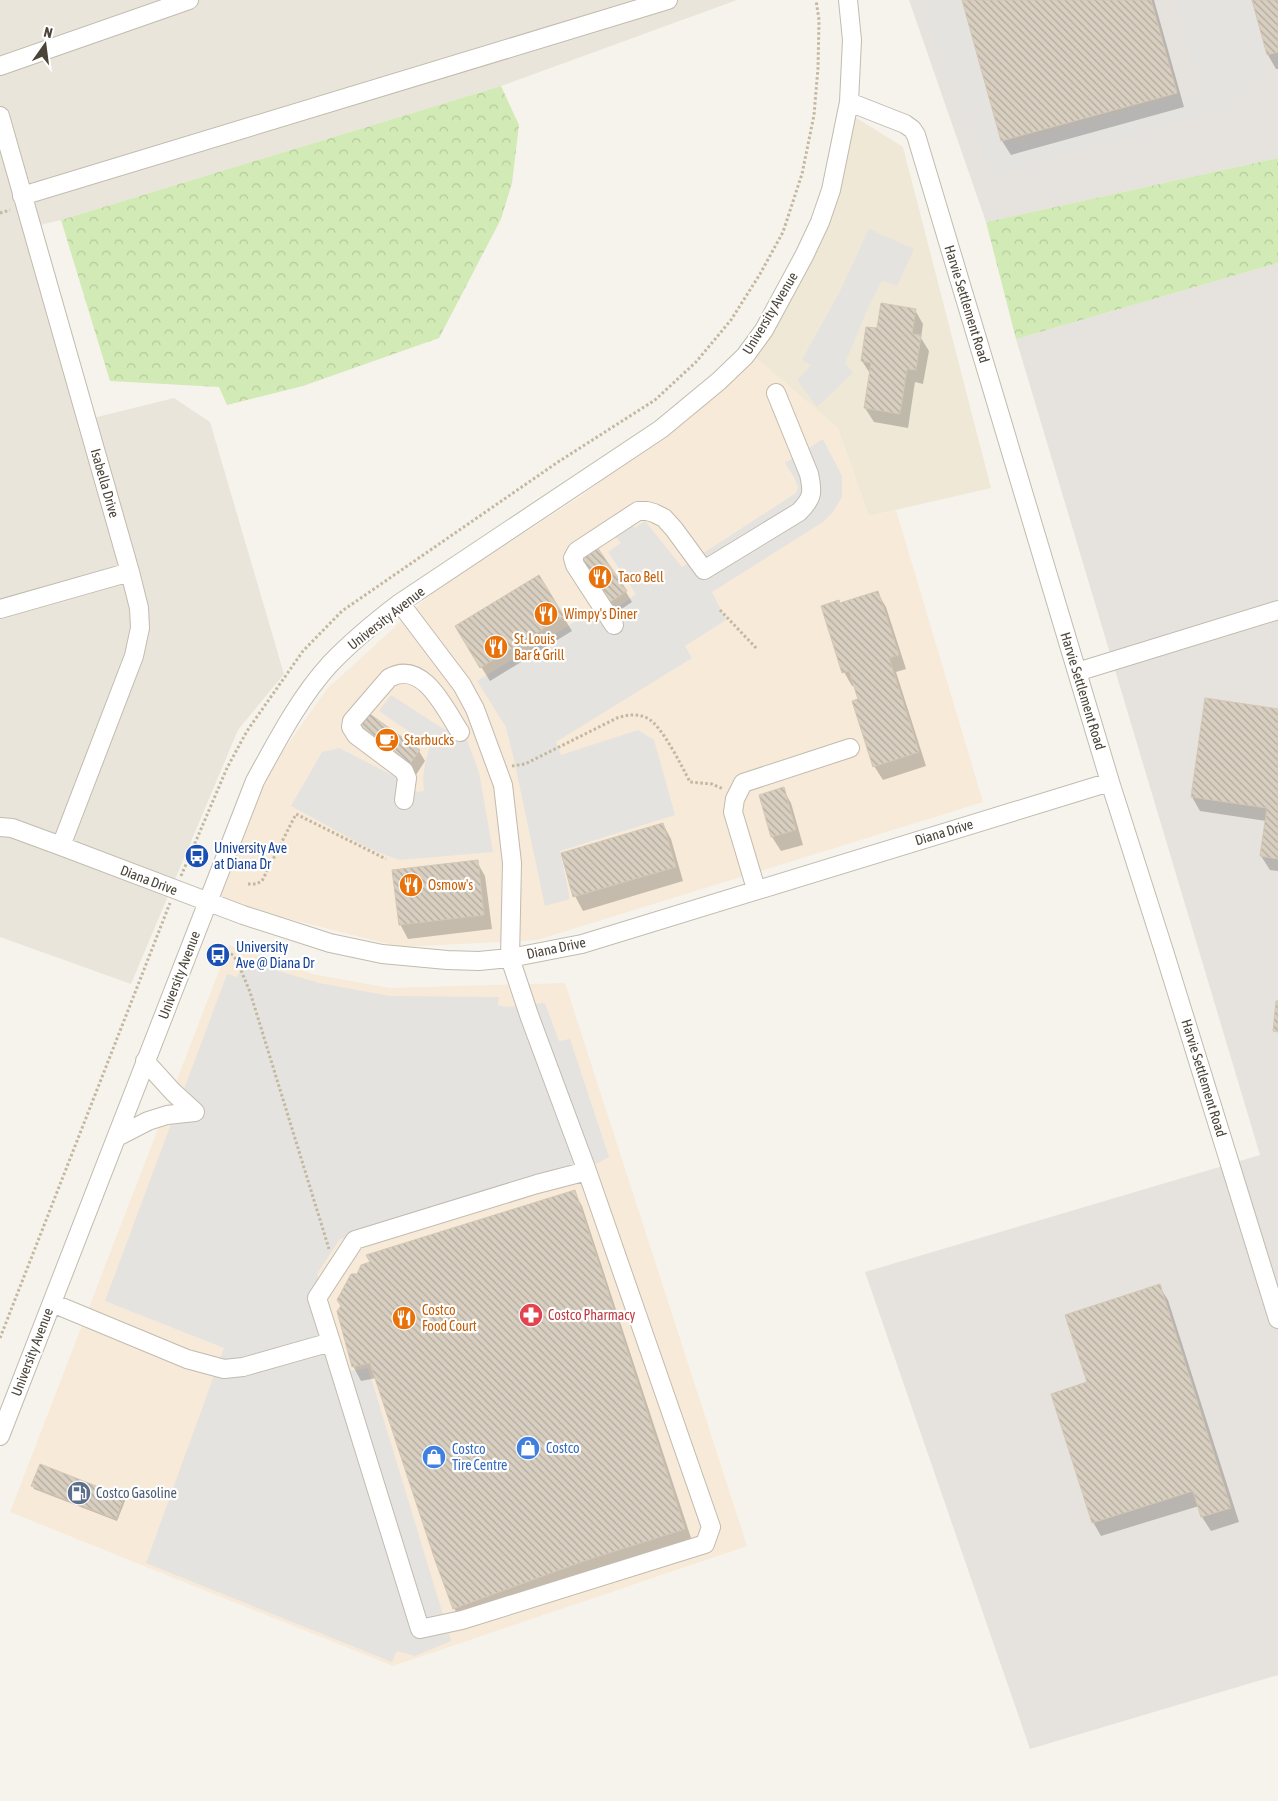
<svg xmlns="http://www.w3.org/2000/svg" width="1278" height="1801" viewBox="0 0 1278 1801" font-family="'Asap Condensed',sans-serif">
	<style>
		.residential { fill: #eae5da }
		.commercial { fill: #f7ead8 }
		.industrial { fill: #e6e2dd }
		.education { fill: #efe8d6 }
		.forest { fill: url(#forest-crowns) }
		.parking { fill: #e5e3e0 }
		.shadow { fill: #0003 }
		.building { fill: url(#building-back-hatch); stroke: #d3c7b4 }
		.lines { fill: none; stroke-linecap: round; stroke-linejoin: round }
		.minor-casing { stroke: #c2bbae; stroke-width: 20 }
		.path { stroke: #c4b79f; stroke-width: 3; stroke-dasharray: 2.5 2.5; stroke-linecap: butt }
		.minor { stroke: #fff; stroke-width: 18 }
		.labels { text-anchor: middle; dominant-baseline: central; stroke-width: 4.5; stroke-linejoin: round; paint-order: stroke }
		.street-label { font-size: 14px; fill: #4b4439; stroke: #fff }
		.food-label { font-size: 14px; fill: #c56008; stroke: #fff; text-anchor: start }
		.transit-label { font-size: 14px; fill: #164399; stroke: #fff; text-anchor: start }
		.health-label { font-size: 14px; fill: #be3a42; stroke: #fff; text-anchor: start }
		.shop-label { font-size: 14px; fill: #366cbe; stroke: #fff; text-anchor: start }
		.service-label { font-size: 14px; fill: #4e5e75; stroke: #fff; text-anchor: start }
	</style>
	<defs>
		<pattern id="forest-crowns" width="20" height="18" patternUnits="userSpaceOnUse" patternTransform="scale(1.25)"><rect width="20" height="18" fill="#d2eab5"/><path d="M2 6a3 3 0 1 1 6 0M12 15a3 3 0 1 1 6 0" fill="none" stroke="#b6ca9c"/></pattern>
		<pattern id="building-back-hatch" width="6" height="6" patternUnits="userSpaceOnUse" patternTransform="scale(1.25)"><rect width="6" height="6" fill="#d8cfc1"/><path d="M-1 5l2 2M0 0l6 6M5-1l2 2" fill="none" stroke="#b1aa9e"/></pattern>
	</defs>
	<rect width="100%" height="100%" fill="#f6f3ec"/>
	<!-- residential -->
	<path class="residential" d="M0 0H737L501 86 61 220 27 228 85 420 174 398 210 422 284 674 238 730 131 984 0 937Z"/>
	<!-- commercial -->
	<path class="commercial" d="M755 357 838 428 869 516 896 510 983 802 537 940 400 947 218 901 254 804 281 754 327 689 432 593 584 494 711 396Z
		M229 945 312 974 390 988 565 983 747 1546 393 1666 10 1512Z"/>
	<!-- industrial -->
	<path class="industrial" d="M909 0H1278V158L986 222Z
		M1278 263V1675L1030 1749 865 1272 1260 1155 1016 339Z"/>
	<!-- education -->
	<path class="education" d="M855 117 903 147 991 488 869 516 838 428 755 357 822 235Z"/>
	<!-- forest -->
	<path class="forest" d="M501 86 519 125 512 183 501 219 439 338 303 386 227 405 219 387 110 381 61 220Z
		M1278 158V263L1016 339 986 222Z"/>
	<!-- parking -->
	<path class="parking" d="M922 0H971L1014 145 1203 91 1176 0H1251L1268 60 1234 105 993 176 955 79 937 51Z
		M869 229 914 249 897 286 882 281 868 308 845 363 853 373 817 407 797 380 811 365 802 360 840 291Z
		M823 439 842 476V497L833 512 823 522 712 592 726 620 685 646 692 658 556 742 561 755 638 730 654 740 675 815 560 851 570 899 545 906 514 760 506 727 477 681 578 620 618 607 636 594 608 552 621 543 615 536 633 524 635 528 645 521 682 567 796 493 798 487 794 477 785 463Z
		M391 695 442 728 465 735 479 772 493 852 399 860 370 849 291 806 322 752 339 748 400 779 417 792 424 791 423 778 425 764 430 746 379 711Z
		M245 961 319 983 390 996 499 997 498 1005 508 1007 545 1003 559 1041 570 1039 609 1157 598 1163 340 1239 317 1274 348 1371 368 1368 451 1641 415 1656 397 1651 392 1662 146 1563 224 1348 105 1301 227 974 237 977Z"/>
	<!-- shadow -->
	<path class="shadow" d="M963 0H1154L1184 107 1011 155 1002 141Z
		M1253 0H1278V69H1276L1268 55Z
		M915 310 923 324 921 338 929 351 923 384 915 382 908 428 874 422 865 408 871 375 862 361 878 330Z
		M576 562 626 592 632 602 611 616Z
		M539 577 572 631 490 681 465 641Z
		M877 592 886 607 906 669 896 672 926 766 883 780 874 766 860 700 855 685 852 686 844 672 840 604Z
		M1278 710V871L1270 870 1261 856 1266 821 1200 811 1192 797Z
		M368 714 419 751 425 761 414 778Z
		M783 789 791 803 803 845 781 851 772 837 760 796Z
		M663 824 671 839 683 881 583 911 575 896Z
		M477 862 485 876 492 929 408 939 400 924Z
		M574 1192 582 1206 693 1544 462 1622 454 1608 376 1378 361 1381 353 1366 358 1276Z
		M1159 1286 1168 1300 1239 1522 1211 1531 1202 1517 1199 1506 1101 1536 1093 1522 1088 1383Z
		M40 1466 124 1498 125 1501 117 1521 34 1489 33 1486Z"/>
	<!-- building -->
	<path class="building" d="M962 0H1151L1177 93 1001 141Z
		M1252 0H1278V52L1267 55Z
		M881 303 916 309 912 334 921 335 916 370 907 369 900 414 864 408 871 363 861 361 866 327 877 328Z
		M597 547 627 591 604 606 574 562Z
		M539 575 564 616 480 668 455 626Z
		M878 591 899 655 889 658 919 752 873 767 852 701 858 699 849 671 842 673 821 606 839 600 840 603Z
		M1205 698 1278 709V859L1260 856 1267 808 1191 797Z
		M367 712 420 750 407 768 354 730Z
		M784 787 796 830 771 837 759 795Z
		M663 823 676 867 573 897 561 853Z
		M478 860 484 915 399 925 392 870Z
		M1276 1001H1278V1032L1273 1031Z
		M575 1190 685 1529 584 1561 453 1609 435 1560 370 1363 352 1367 337 1311 341 1306 337 1300 351 1274H357L361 1265 370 1262 366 1255Z
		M1160 1284 1231 1508 1201 1517 1193 1491 1092 1523 1051 1394 1087 1382 1065 1315Z
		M40 1464 124 1497 116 1519 31 1486Z"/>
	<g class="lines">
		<!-- minor casing -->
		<g class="minor-casing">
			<path id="minor" d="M0 66 189 0
				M849 102 905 124 912 129 916 135 1110 782 1164 951 1278 1319
				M0 116 130 572 139 608 140 628 134 656 61 846
				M22 196 668 0
				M0 609 130 572
				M614 625 575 565 573 558 577 551 638 511H647L654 513 664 518 674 529 704 570 799 512C813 498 813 492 809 474L776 393
				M1077 672 1278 610
				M404 800 407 778 404 771 356 735 351 727 352 721 389 678C423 659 445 709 460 732
				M0 827 12 828 61 846 243 915 330 943 382 954 447 960 479 961 510 958 582 944 1110 782
				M756 889 733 812 735 799 743 783 850 748
				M145 1061 173 1092 195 1112
				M117 1137 148 1121 167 1115 195 1112
				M52 1303 187 1359 224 1369 243 1367 331 1342 420 1629 462 1620 705 1544 711 1527 587 1171
				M331 1342 317 1298 355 1240 537 1184 587 1171 529 1015 510 958 512 863 503 785 475 709 462 685 400 603
				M0 1436 255 781C277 741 299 698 330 664 352 641 375 622 400 603L661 429 719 381 745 356 764 330 804 256 820 222 831 190 849 102 852 40 848 0"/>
		</g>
		<!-- path -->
		<path class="path" d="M0 213 10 210
			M720 610 757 649
			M512 766 525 764 617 718C626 715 637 713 647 718 662 725 682 767 690 782L712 784 723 789
			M181 876 227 768 247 731 303 651 342 611 558 462 655 400 696 362 731 320 760 274 783 232 802 174 814 115 818 68 819 20 816 0
			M248 884H256L262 881 296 814 386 859
			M222 949 233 955 238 963 250 992 329 1249
			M0 1338 170 903"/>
		<!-- minor -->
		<use href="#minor" class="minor"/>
	</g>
	<!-- icons -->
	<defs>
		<g id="restaurant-disc" transform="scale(1.25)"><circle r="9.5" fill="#e8710a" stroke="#fff"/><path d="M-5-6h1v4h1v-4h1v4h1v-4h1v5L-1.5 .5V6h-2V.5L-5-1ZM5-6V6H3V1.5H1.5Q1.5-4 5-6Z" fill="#fff"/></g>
		<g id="cafe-disc" transform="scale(1.25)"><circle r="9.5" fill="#e8710a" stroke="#fff"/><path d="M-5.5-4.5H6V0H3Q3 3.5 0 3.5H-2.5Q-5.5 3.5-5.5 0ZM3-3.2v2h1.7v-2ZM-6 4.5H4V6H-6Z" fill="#fff"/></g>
		<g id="bus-disc" transform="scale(1.25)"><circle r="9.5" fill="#1a4fb4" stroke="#fff"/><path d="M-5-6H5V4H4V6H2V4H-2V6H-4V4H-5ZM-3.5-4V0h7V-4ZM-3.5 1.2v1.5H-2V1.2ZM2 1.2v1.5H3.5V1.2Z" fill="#fff"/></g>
		<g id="pharmacy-disc" transform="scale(1.25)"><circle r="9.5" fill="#e0444e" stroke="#fff"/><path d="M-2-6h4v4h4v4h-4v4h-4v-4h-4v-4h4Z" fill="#fff"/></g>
		<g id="shop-disc" transform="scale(1.25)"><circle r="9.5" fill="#3f7fe0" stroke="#fff"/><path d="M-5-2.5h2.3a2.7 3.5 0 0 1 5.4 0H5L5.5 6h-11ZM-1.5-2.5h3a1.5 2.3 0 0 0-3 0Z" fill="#fff"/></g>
		<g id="fuel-disc" transform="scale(1.25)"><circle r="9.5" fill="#5c6f8a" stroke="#fff"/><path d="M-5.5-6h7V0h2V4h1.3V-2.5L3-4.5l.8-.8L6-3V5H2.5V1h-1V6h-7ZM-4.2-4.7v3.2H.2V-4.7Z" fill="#fff"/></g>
	</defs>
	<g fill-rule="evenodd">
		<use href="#restaurant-disc" x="600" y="577"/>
		<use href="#restaurant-disc" x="546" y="614"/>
		<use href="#restaurant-disc" x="496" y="647"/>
		<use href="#cafe-disc" x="387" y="740"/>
		<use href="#bus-disc" x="197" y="856"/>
		<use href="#restaurant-disc" x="411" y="885"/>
		<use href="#bus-disc" x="218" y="955"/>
		<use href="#pharmacy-disc" x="531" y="1315"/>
		<use href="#restaurant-disc" x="404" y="1318"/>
		<use href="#shop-disc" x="528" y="1448"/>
		<use href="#shop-disc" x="434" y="1457"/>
		<use href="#fuel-disc" x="79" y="1493"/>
	</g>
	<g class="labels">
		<!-- street labels -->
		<g class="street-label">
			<text transform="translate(967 304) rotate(73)">Harvie Settlement Road</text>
			<text transform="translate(770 313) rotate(-59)">University Avenue</text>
			<text transform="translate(105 483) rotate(74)">Isabella Drive</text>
			<text transform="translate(386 618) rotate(-38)">University Avenue</text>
			<text transform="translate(1083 691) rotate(73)">Harvie Settlement Road</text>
			<text transform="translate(944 832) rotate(-17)">Diana Drive</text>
			<text transform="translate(149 880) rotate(21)">Diana Drive</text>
			<text transform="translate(556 948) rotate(-12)">Diana Drive</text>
			<text transform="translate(179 975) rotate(-69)">University Avenue</text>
			<text transform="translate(1204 1078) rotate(73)">Harvie Settlement Road</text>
			<text transform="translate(32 1352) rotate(-69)">University Avenue</text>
		</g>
		<!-- food labels -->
		<g class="food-label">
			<text x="618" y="577">Taco Bell</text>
			<text x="564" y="614">Wimpy's Diner</text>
			<text x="514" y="639">St. Louis<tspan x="514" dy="16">Bar &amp; Grill</tspan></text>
			<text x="404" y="740">Starbucks</text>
			<text x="428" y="885">Osmow's</text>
			<text x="422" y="1310">Costco<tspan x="422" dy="16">Food Court</tspan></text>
		</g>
		<!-- transit labels -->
		<g class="transit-label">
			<text x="214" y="848">University Ave<tspan x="214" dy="16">at Diana Dr</tspan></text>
			<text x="236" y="947">University<tspan x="236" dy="16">Ave @ Diana Dr</tspan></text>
		</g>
		<!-- health labels -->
		<g class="health-label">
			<text x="548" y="1315">Costco Pharmacy</text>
		</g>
		<!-- shop labels -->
		<g class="shop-label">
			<text x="546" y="1448">Costco</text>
			<text x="452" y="1449">Costco<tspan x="452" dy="16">Tire Centre</tspan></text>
		</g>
		<!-- service labels -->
		<g class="service-label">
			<text x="96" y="1493">Costco Gasoline</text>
		</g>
	</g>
	<!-- north arrow -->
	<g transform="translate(45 45) rotate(14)" stroke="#ffffff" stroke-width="4" paint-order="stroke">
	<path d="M0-4L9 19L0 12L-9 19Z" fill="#4b4439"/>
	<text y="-8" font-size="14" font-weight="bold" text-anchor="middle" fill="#4b4439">N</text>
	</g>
</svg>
